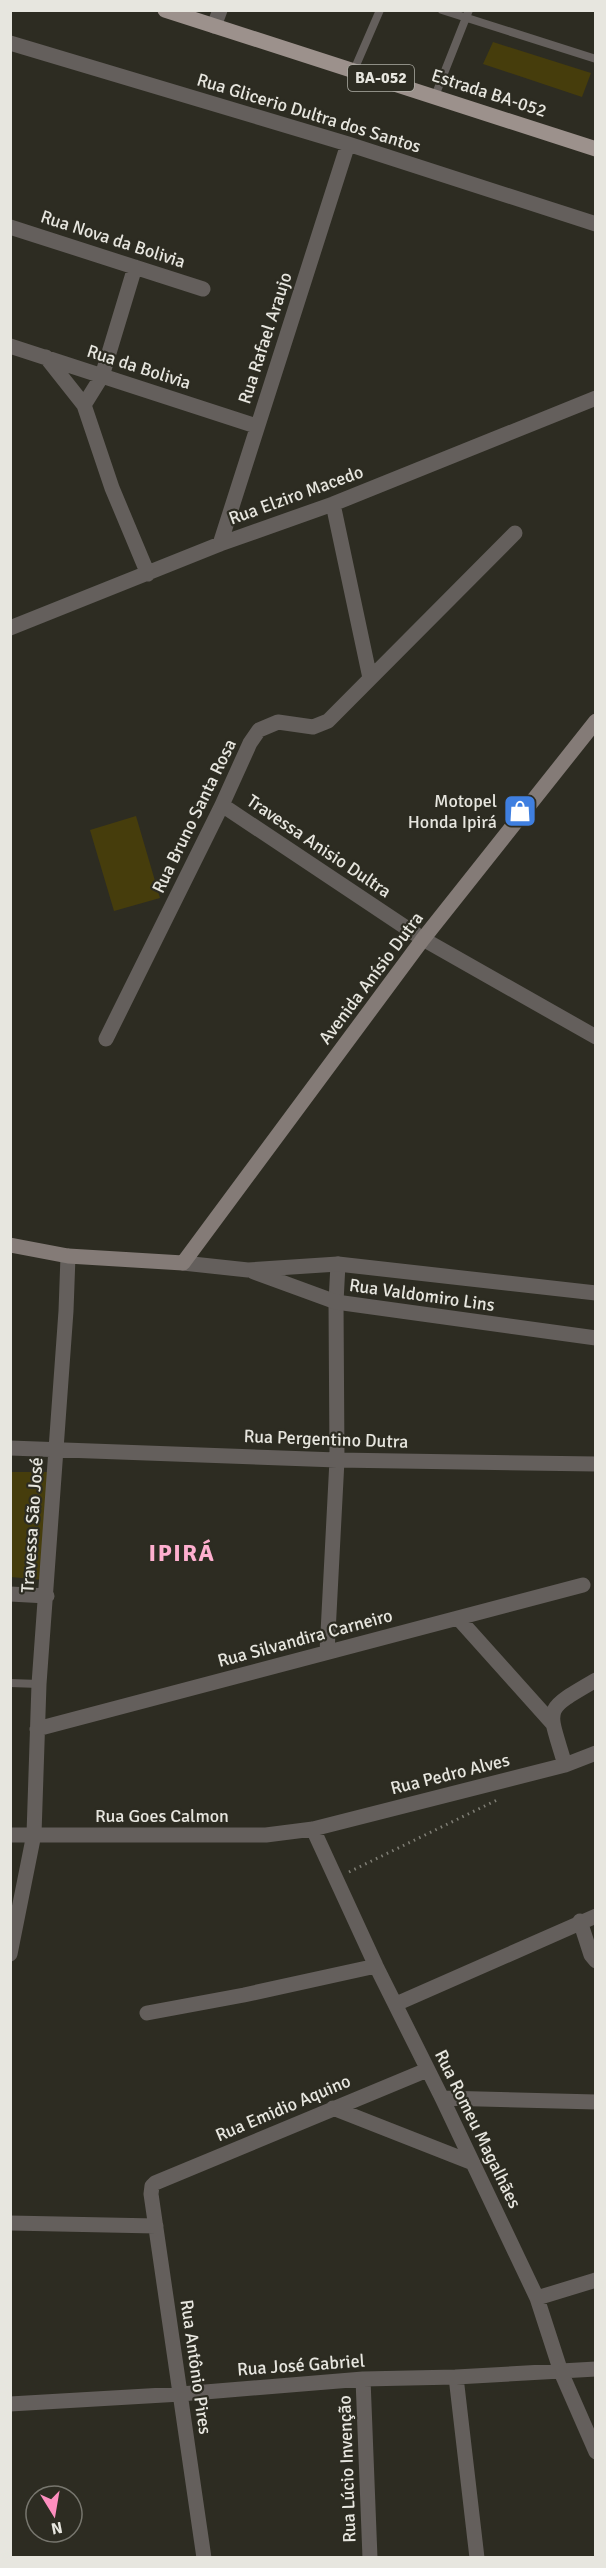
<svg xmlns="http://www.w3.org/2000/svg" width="606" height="2568" viewBox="0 0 606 2568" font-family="Signika,sans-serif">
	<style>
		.green { fill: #463d0c }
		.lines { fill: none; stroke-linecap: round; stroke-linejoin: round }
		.path { stroke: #7f7e75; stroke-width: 3; stroke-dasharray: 1.5 4.5; stroke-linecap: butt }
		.service { stroke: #645f5c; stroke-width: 8 }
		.minor { stroke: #645f5c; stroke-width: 15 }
		.tertiary { stroke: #645f5c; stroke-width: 15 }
		.secondary { stroke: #847b77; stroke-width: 15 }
		.primary { stroke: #9c918c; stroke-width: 15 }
		.labels { text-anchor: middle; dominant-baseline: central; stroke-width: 4.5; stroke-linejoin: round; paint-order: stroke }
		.shield { fill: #2d2c22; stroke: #afaea6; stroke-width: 1.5 }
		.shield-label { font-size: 16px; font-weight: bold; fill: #e7e6df }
		.street-label { font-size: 18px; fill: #e7e6df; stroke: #2d2c22 }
		.poi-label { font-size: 18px; fill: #e7e6df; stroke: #2d2c22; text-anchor: end }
		.district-label { font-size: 24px; font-weight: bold; letter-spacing: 1.5px; fill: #feafcf; stroke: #2d2c22 }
	</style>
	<rect width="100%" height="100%" fill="#2d2c22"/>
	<!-- green -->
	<path class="green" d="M493 42 591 73 582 97 483 64Z
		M136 816 160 898 114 911 90 830Z
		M10 1472H48L44 1580 11 1577Z"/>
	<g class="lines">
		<!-- path -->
		<path class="path" d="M349 1872 497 1800"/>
		<!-- service -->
		<path class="service" d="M442 10 596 59
			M354 70 380 10
			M435 96 469 10
			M10 1683 39 1684"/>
		<!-- minor -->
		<path class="minor" d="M214 26 220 10
			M10 43 348 144 596 224
			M10 227 203 289
			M10 346 256 426
			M46 357 84 405 112 488 148 574
			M84 405 102 376 135 267
			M333 504 370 678
			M220 544 348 144
			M10 628 220 544 333 504 596 398
			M222 805 423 939 596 1037
			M106 1039 222 805 250 743 259 730 278 722 313 727 328 721 515 533
			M10 1448 337 1460 596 1464
			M10 1594 47 1596
			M458 1618 553 1724
			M327 1652 337 1460 336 1302 338 1264
			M37 1729 583 1585
			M565 1765C548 1706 541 1712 596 1680
			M313 1829 376 1966 442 2098 537 2298 561 2372 596 2452
			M10 1835H266L313 1829 565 1765 596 1753
			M580 1921 591 1955 596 1961
			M10 1954 34 1834 39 1684 66 1311 68 1256
			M396 2004 596 1916
			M147 2013 244 1995 376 1966
			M442 2098 596 2102
			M333 2108 473 2163
			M10 2223 156 2226
			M537 2298 596 2280
			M456 2377 477 2558
			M363 2379 370 2558
			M10 2404 181 2394 363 2379 456 2377 596 2369
			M204 2558 151 2194 152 2186 155 2183 427 2070"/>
		<!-- tertiary -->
		<path class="tertiary" d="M183 1263 248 1270 338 1264 596 1293
			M254 1272 336 1302 596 1338"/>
		<!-- secondary -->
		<path class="secondary" d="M10 1245 68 1256 183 1263 423 939 596 721"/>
		<!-- primary -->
		<path class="primary" d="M165 10 596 149"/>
	</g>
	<!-- icons -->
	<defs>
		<g id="shop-square" transform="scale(1.725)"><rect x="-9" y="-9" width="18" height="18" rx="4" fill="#3f7fe0" stroke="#2d2c22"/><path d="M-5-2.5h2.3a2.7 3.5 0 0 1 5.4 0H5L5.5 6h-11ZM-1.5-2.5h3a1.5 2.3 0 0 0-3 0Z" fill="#fff"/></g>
	</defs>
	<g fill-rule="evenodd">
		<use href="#shop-square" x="520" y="811"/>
	</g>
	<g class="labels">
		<!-- shield labels -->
		<rect class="shield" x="348" y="65" width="66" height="26" rx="4.5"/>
		<g class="shield-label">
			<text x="381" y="78">BA-052</text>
		</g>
		<!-- street labels -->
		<g class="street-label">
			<text transform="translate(489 93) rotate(18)">Estrada BA-052</text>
			<text transform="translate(309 113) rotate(17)">Rua Glicerio Dultra dos Santos</text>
			<text transform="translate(113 239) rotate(18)">Rua Nova da Bolivia</text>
			<text transform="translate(265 338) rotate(-72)">Rua Rafael Araujo</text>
			<text transform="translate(139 367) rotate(18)">Rua da Bolivia</text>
			<text transform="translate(296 495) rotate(-20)">Rua Elziro Macedo</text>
			<text transform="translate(194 816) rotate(-64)">Rua Bruno Santa Rosa</text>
			<text transform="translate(319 846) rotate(34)">Travessa Anisio Dultra</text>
			<text transform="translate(371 978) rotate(-53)">Avenida Anísio Dutra</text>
			<text transform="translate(422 1295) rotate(8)">Rua Valdomiro Lins</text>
			<text transform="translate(326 1439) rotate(2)">Rua Pergentino Dutra</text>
			<text transform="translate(32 1525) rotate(-86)">Travessa São José</text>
			<text transform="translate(305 1638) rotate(-15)">Rua Silvandira Carneiro</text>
			<text transform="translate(450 1774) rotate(-14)">Rua Pedro Alves</text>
			<text x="162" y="1816">Rua Goes Calmon</text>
			<text transform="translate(283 2108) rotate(-23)">Rua Emidio Aquino</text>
			<text transform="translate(478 2129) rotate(64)">Rua Romeu Magalhães</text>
			<text transform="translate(301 2365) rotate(-4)">Rua José Gabriel</text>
			<text transform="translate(196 2367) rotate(82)">Rua Antônio Pires</text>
			<text transform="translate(347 2469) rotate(-92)">Rua Lúcio Invenção</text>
		</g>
		<!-- poi labels -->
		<g class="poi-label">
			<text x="497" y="801">Motopel<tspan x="497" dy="21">Honda Ipirá</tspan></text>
		</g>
		<!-- district labels -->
		<g class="district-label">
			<text x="182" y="1553">IPIRÁ</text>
		</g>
	</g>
	<!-- border -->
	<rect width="606" height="2568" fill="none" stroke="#e7e6df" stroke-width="24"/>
	<!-- north arrow -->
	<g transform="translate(54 2514) rotate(169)"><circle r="28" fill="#2d2c22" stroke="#77766e" stroke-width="1.5"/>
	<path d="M0-4.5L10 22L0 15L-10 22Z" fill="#fd8ebf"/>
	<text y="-9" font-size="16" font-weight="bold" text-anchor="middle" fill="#e7e6df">N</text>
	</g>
</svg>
